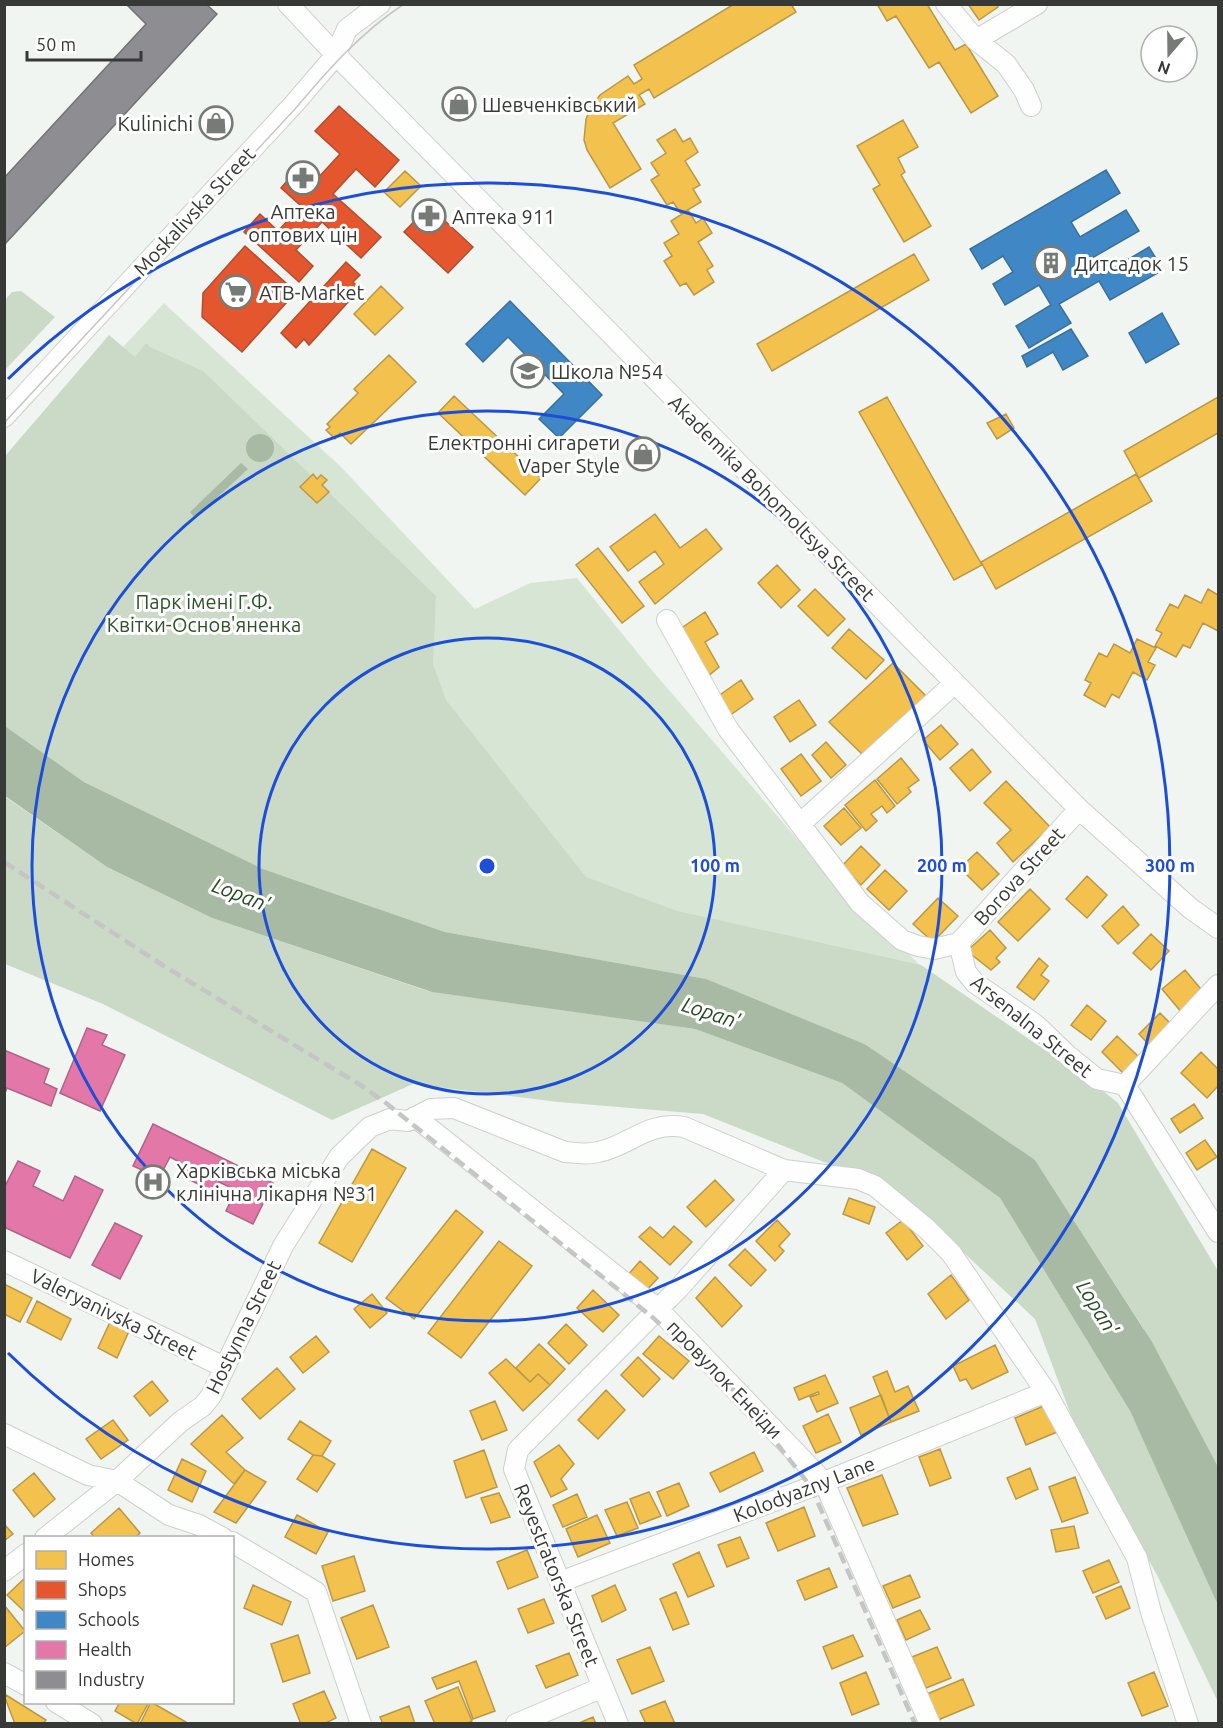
<svg xmlns="http://www.w3.org/2000/svg" width="1223" height="1728" viewBox="0 0 1223 1728" font-family="Ubuntu,sans-serif">
	<style>
		.green { fill: #d7e6d4 }
		.forest { fill: #cadac7 }
		.water { fill: #a8baa4 }
		.homes { fill: #f2c14e; stroke: #ba9847; stroke-width: 1.5 }
		.shops { fill: #e4572e; stroke: #b04e30; stroke-width: 1.5 }
		.schools { fill: #3f88c5; stroke: #3c709a; stroke-width: 1.5 }
		.health { fill: #e377a8; stroke: #af6486; stroke-width: 1.5 }
		.industry { fill: #8d8d92; stroke: #737476; stroke-width: 1.5 }
		.lines { fill: none; stroke-linecap: round; stroke-linejoin: round }
		.minor-casing { stroke: #cdd0cd; stroke-width: 22 }
		.minor { stroke: #fdfefd; stroke-width: 20 }
		.tram { stroke: #c4c5c4; stroke-width: 1.5 }
		.rail { stroke: #c4c5c4; stroke-width: 4.5; stroke-dasharray: 12 6; stroke-linecap: butt }
		.ring { fill: none; stroke: #1d4ed8; stroke-width: 3 }
		.labels { text-anchor: middle; dominant-baseline: central; stroke-width: 6; stroke-linejoin: round; paint-order: stroke }
		.poi-label { font-size: 20px; fill: #363936; stroke: #fff; text-anchor: start }
		.street-label { font-size: 20px; fill: #363936; stroke: #fff }
		.park-label { font-size: 20px; fill: #2e5227; stroke: #fff }
		.water-label { font-size: 21px; font-style: italic; fill: #264a1f; stroke: #fff }
		.centre { fill: #1d4ed8; stroke: #fff; stroke-width: 3 }
		.ring-label { font-size: 18px; text-anchor: middle; font-weight: bold; fill: #1d4ed8; stroke: #fff; stroke-width: 6; stroke-linejoin: round; paint-order: stroke }
	</style>
	<rect width="100%" height="100%" fill="#f1f5f1"/>
	<!-- green -->
	<path class="green" d="M164 303 341 467 475 609 530 583 577 578 650 668 822 868 938 983 706 979 445 932 5 726 4 475Z"/>
	<!-- forest -->
	<path class="forest" d="M21 291 55 317 5 370V300L12 292Z
		M109 335 135 357 146 343 150 347 203 371 436 596 433 664 446 700 586 877 677 911 921 965 1096 1085 1118 1103 1218 1271V1468L1142 1326 1035 1160 706 979 445 932 263 869 84 782 5 726V456Z
		M4 796 107 867 212 918 428 991 695 1029 842 1083 1000 1198 1130 1411 1210 1584 1218 1605V1702L1158 1577 1074 1423 1035 1319 906 1199 839 1168 703 1114 558 1102 413 1084 332 1120 103 1004 5 964Z"/>
	<!-- water -->
	<path class="water" d="M246 448a14 14 0 1 1 28 0a14 14 0 1 1-28 0Z
		M241 463 248 469 195 518 190 512Z
		M5 726 84 782 263 869 445 932 706 979 857 1041 866 1045 1035 1160 1152 1342 1218 1467V1605L1130 1411 1000 1198 842 1083 695 1029 432 992 212 918 107 867 5 796Z"/>
	<!-- homes -->
	<path class="homes" d="M734 4H791L796 12 654 98 649 89 639 95 645 104 613 123 641 169 610 188 587 150 584 140 586 119 592 105 600 95 628 76 634 84 642 79 634 65Z
		M877 4H927L955 50 966 44 998 96 971 113 939 62 929 68 896 16 887 21Z
		M968 4H997L998 7 979 20Z
		M903 120 918 147 898 158 905 172 901 175 931 226 904 242 873 189 880 185 857 146Z
		M675 129 683 142 690 138 698 152 685 161 700 185 693 189 701 202 681 214 673 202 667 205 651 180 659 175 651 163 666 153 657 140Z
		M405 171 421 186 400 207 384 192Z
		M688 210 696 223 703 218 712 233 698 242 713 266 707 270 714 282 694 295 686 283 680 286 664 261 672 256 664 243 679 234 671 221Z
		M914 254 929 280 772 371 757 344Z
		M381 286 403 308 375 335 354 314Z
		M389 355 416 382 351 444 340 433 335 439 326 430 330 427 327 424 358 393 354 389Z
		M454 396 541 478 525 495 438 413Z
		M887 397 982 565 954 580 859 412Z
		M1218 397V433L1139 478 1124 451Z
		M1006 414 1014 428 997 439 987 423Z
		M313 474 317 479 321 475 327 480 322 485 329 492 317 503 300 487Z
		M1136 474 1152 501 996 589 981 562Z
		M655 514 680 548 706 529 722 549 655 604 639 582 664 564 655 551 628 571 610 547Z
		M598 548 644 606 622 623 576 565Z
		M777 565 800 590 781 608 758 583Z
		M815 589 845 619 828 636 798 606Z
		M1208 589 1218 595V631L1203 623 1190 648 1183 645 1176 657 1155 646 1162 633 1156 630 1170 604 1178 608 1185 595 1201 603Z
		M705 612 718 634 705 642 719 667 707 677 680 629Z
		M849 629 884 660 866 679 832 648Z
		M1137 639 1156 648 1148 662 1155 665 1147 680 1133 672 1119 698 1112 694 1105 707 1084 695 1091 683 1085 680 1099 653 1107 657 1114 644 1130 653Z
		M893 663 926 696 862 754 829 722Z
		M741 680 753 699 729 716 717 697Z
		M799 700 816 725 790 742 774 717Z
		M941 725 958 744 940 760 923 740Z
		M826 742 846 765 831 778 812 755Z
		M972 749 991 772 970 791 950 768Z
		M801 754 821 781 801 796 781 769Z
		M901 758 919 780 908 788 911 792 897 804 877 779Z
		M875 780 895 806 887 813 882 806 871 814 877 821 866 831 845 805Z
		M1006 781 1050 827 1013 862 997 843 1011 830 984 803Z
		M844 808 861 828 841 845 824 826Z
		M861 846 880 865 861 885 842 866Z
		M977 852 999 874 982 890 960 868Z
		M885 870 907 891 889 910 867 889Z
		M1087 876 1107 895 1087 918 1066 899Z
		M1030 889 1050 909 1018 941 998 922Z
		M938 898 958 916 933 942 913 924Z
		M1123 906 1139 925 1118 944 1102 926Z
		M990 930 1006 948 996 958 1000 962 991 970 967 951Z
		M1151 934 1169 951 1151 970 1133 953Z
		M1039 958 1048 966 1041 975 1049 981 1034 1000 1017 987Z
		M1185 970 1205 994 1182 1013 1162 989Z
		M1087 1005 1106 1021 1091 1040 1071 1025Z
		M1160 1013 1174 1027 1152 1048 1139 1034Z
		M1117 1036 1139 1057 1123 1073 1102 1052Z
		M1201 1052 1218 1069V1086L1207 1098 1181 1073Z
		M1194 1104 1203 1118 1180 1133 1171 1119Z
		M1205 1140 1217 1157 1197 1170 1186 1153Z
		M372 1149 406 1168 352 1262 319 1243Z
		M715 1180 734 1200 706 1227 687 1207Z
		M849 1198 875 1207 869 1224 843 1214Z
		M456 1210 483 1232 414 1319 386 1298Z
		M777 1220 790 1234 779 1246 784 1251 775 1261 756 1241Z
		M903 1220 923 1246 907 1260 886 1233Z
		M674 1226 692 1242 670 1265 639 1237 650 1227 663 1238Z
		M499 1241 532 1266 461 1358 428 1333Z
		M745 1249 766 1270 751 1286 729 1265Z
		M640 1261 658 1278 644 1293 627 1276Z
		M951 1275 969 1300 946 1319 928 1294Z
		M715 1277 742 1306 722 1327 696 1298Z
		M4 1284 32 1298 20 1322 4 1314Z
		M593 1290 619 1315 603 1332 577 1308Z
		M372 1294 387 1313 370 1328 354 1309Z
		M37 1301 71 1319 61 1340 27 1322Z
		M110 1322 129 1331 117 1358 98 1348Z
		M566 1324 587 1345 569 1364 548 1343Z
		M316 1336 329 1352 303 1373 290 1357Z
		M659 1336 689 1361 673 1379 643 1354Z
		M539 1344 565 1369 550 1385 538 1374 530 1382 516 1368Z
		M995 1345 1008 1372 972 1389 966 1379 960 1381 953 1366Z
		M638 1357 660 1379 643 1397 621 1375Z
		M506 1359 530 1382 538 1374 550 1385 523 1411 489 1373Z
		M277 1368 295 1389 260 1419 242 1399Z
		M887 1371 895 1392 908 1386 919 1411 891 1422 873 1377Z
		M825 1375 838 1403 817 1412 810 1397 819 1394 818 1392 799 1400 794 1388Z
		M152 1381 168 1401 150 1416 134 1396Z
		M606 1390 625 1410 598 1439 578 1420Z
		M881 1395 891 1422 861 1435 850 1408Z
		M495 1401 507 1430 482 1440 470 1411Z
		M1046 1405 1057 1432 1026 1445 1015 1418Z
		M828 1414 841 1442 816 1453 803 1426Z
		M222 1415 243 1438 226 1452 245 1470 234 1484 191 1444Z
		M113 1420 128 1440 101 1459 86 1439Z
		M300 1421 331 1441 322 1456 313 1455 288 1439Z
		M559 1445 574 1464 561 1479 567 1489 551 1497 534 1462Z
		M940 1449 951 1478 930 1486 919 1457Z
		M484 1450 497 1487 466 1498 454 1461Z
		M754 1452 763 1471 720 1492 710 1473Z
		M313 1455 322 1456 335 1464 317 1492 297 1479Z
		M182 1459 206 1471 192 1502 168 1490Z
		M1030 1468 1038 1489 1016 1499 1007 1478Z
		M245 1470 266 1482 236 1523 214 1512Z
		M34 1473 55 1499 34 1517 13 1490Z
		M882 1475 898 1514 863 1526 847 1488Z
		M1075 1477 1088 1513 1062 1522 1049 1487Z
		M679 1483 689 1506 667 1516 657 1492Z
		M649 1492 661 1516 640 1524 630 1499Z
		M499 1493 510 1517 491 1523 481 1498Z
		M577 1494 587 1517 563 1527 553 1505Z
		M627 1502 638 1528 617 1536 605 1510Z
		M804 1507 815 1536 778 1551 766 1523Z
		M119 1508 140 1533 135 1538H95L91 1533Z
		M297 1515 328 1532 316 1554 285 1537Z
		M597 1515 610 1543 578 1557 566 1529Z
		M4 1524 13 1534 4 1541Z
		M1074 1526 1079 1548 1056 1552 1051 1530Z
		M740 1537 749 1558 727 1567 718 1545Z
		M527 1550 538 1577 508 1589 497 1562Z
		M699 1552 714 1586 688 1597 673 1564Z
		M354 1556 365 1591 333 1601 322 1566Z
		M1109 1560 1119 1582 1093 1593 1083 1571Z
		M829 1568 837 1587 805 1600 797 1581Z
		M910 1575 920 1597 893 1608 883 1586Z
		M26 1577V1613L7 1595Z
		M253 1585 291 1602 282 1625 244 1608Z
		M615 1585 626 1610 602 1622 592 1596Z
		M1121 1586 1130 1608 1106 1619 1096 1597Z
		M676 1592 689 1624 673 1630 660 1599Z
		M544 1599 554 1623 528 1633 518 1609Z
		M4 1605 25 1631 4 1648Z
		M373 1605 389 1647 357 1659 341 1618Z
		M920 1610 930 1629 906 1640 897 1620Z
		M298 1635 310 1673 283 1682 271 1644Z
		M853 1635 863 1656 832 1669 823 1647Z
		M650 1647 664 1681 632 1694 617 1660Z
		M937 1647 951 1678 926 1688 912 1657Z
		M569 1653 578 1675 546 1688 536 1666Z
		M476 1661 495 1711 473 1719 459 1681 437 1689 432 1678Z
		M866 1672 879 1704 852 1715 840 1683Z
		M1154 1672 1168 1706 1142 1716 1128 1683Z
		M963 1679 974 1705 938 1720 927 1694Z
		M458 1687 472 1721 466 1724H435L425 1701Z
		M324 1691 336 1718 324 1724H301L293 1704Z
		M6 1695 46 1720 43 1724H15L5 1698Z
		M665 1701 675 1724H646L640 1711Z
		M120 1702H149L137 1724 115 1711Z
		M151 1702 186 1722 185 1724H140Z
		M409 1706 415 1724H383L380 1717Z
		M593 1717 596 1724H577Z"/>
	<!-- shops -->
	<path class="shops" d="M339 106 399 160 375 187 356 169 333 194 381 237 361 258 322 222 296 250 313 266 299 282 244 232 260 214 278 231 301 206 281 188 301 165 317 179 340 154 315 131Z
		M429 206 473 247 448 273 404 232Z
		M245 246 296 292 242 352 202 317 203 293Z
		M346 262 360 275 353 282 360 289 309 345 304 339 296 348 281 333Z
		M645 448 649 455 641 460 637 453Z"/>
	<!-- schools -->
	<path class="schools" d="M1106 170 1120 193 1071 222 1080 237 1126 210 1139 231 1092 258 1102 275 1149 247 1163 270 1110 300 1099 281 1059 304 1071 323 1029 348 1016 326 1051 305 1039 285 1005 305 993 284 1013 272 1003 256 982 269 970 249Z
		M510 301 602 395 559 438 539 419 564 394 508 337 483 362 466 344Z
		M1162 313 1179 344 1146 363 1129 333Z
		M1071 329 1088 356 1063 370 1053 352 1027 367 1022 356Z"/>
	<!-- health -->
	<path class="health" d="M87 1028 107 1035 102 1045 125 1055 100 1111 60 1093Z
		M4 1050 49 1069 44 1083 57 1089 51 1106 7 1088 4 1095Z
		M153 1124 273 1183 253 1224 226 1211 236 1190 219 1182 214 1192 182 1176 187 1166 170 1157 159 1178 133 1166Z
		M18 1161 40 1171 33 1186 63 1201 75 1176 103 1190 70 1258 4 1227V1188Z
		M115 1223 142 1236 120 1279 92 1265Z"/>
	<!-- industry -->
	<path class="industry" d="M126 4H206L217 14 4 245V178L146 24Z"/>
	<g class="lines">
		<!-- minor casing -->
		<g class="minor-casing">
			<path id="minor" d="M288 4 336 55 1079 809 1190 908 1218 928
				M946 4 976 40 1006 64 1024 90 1031 106
				M976 40 1037 4
				M4 417 294 104 336 55 347 29 380 4
				M667 620 728 729 860 903 902 940 918 946 934 949 959 943 966 972 975 983 1036 1025 1066 1054 1097 1079 1125 1085 1218 1232
				M800 824 955 683
				M959 943 1079 809
				M1125 1085 1218 985
				M415 1117 658 1309 824 1482 930 1724
				M4 1261 224 1367
				M4 1434 88 1475 117 1481 169 1515 199 1525 223 1538
				M45 1538 117 1481 180 1422 203 1406 211 1396 283 1246 339 1157 370 1127 390 1119 408 1121 431 1109 454 1108 565 1152C577 1153 587 1155 598 1152 630 1146 646 1121 684 1127L784 1170 858 1179 875 1186 927 1229 951 1253 1046 1392 1137 1558 1151 1612 1188 1724
				M232 1542 316 1592 361 1724
				M4 1571 26 1554
				M560 1582 824 1482 1046 1392
				M4 1673 26 1685
				M56 1702 92 1724
				M516 1724 603 1687
				M618 1724 514 1469 518 1450 678 1289 784 1170"/>
		</g>
		<!-- minor -->
		<use href="#minor" class="minor"/>
		<!-- tram -->
		<path class="tram" d="M4 423 295 109C328 70 360 33 404 4"/>
		<!-- rail -->
		<path class="rail" d="M4 862 164 966 362 1086 386 1103 651 1316 738 1394 811 1487 915 1724"/>
	</g>
	<!-- distance rings -->
	<g class="ring">
		<circle cx="487" cy="866" r="228"/>
		<circle cx="487" cy="866" r="455"/>
		<path d="M8 379A683 683 0 1 1 8 1353"/>
	</g>
	<!-- icons -->
	<defs>
		<g id="shop-ring" transform="scale(1.725)"><circle r="9.5" fill="#fff" stroke="#777b77" stroke-width="1.5"/><path d="M-5-2.5h2.3a2.7 3.5 0 0 1 5.4 0H5L5.5 6h-11ZM-1.5-2.5h3a1.5 2.3 0 0 0-3 0Z" fill="#777b77"/></g>
		<g id="pharmacy-ring" transform="scale(1.725)"><circle r="9.5" fill="#fff" stroke="#777b77" stroke-width="1.5"/><path d="M-2-6h4v4h4v4h-4v4h-4v-4h-4v-4h4Z" fill="#777b77"/></g>
		<g id="building-ring" transform="scale(1.725)"><circle r="9.5" fill="#fff" stroke="#777b77" stroke-width="1.5"/><path d="M-4-6H4V6H1V3H-1V6H-4ZM-2.5-4.3h1.7v1.8h-1.7ZM.8-4.3h1.7v1.8H.8ZM-2.5-1h1.7V.8h-1.7ZM.8-1h1.7V.8H.8Z" fill="#777b77"/></g>
		<g id="supermarket-ring" transform="scale(1.725)"><circle r="9.5" fill="#fff" stroke="#777b77" stroke-width="1.5"/><path d="M-6-5.5h2.5l.6 2H6L4.5 2H-2.5L-4.4-4H-6ZM-1.5 3.2a1.3 1.3 0 1 0 .1 0ZM3 3.2a1.3 1.3 0 1 0 .1 0Z" fill="#777b77"/></g>
		<g id="school-ring" transform="scale(1.725)"><circle r="9.5" fill="#fff" stroke="#777b77" stroke-width="1.5"/><path d="M0-5L7-2L0 1L-7-2ZM-4 1L0 2.5L4 1V4Q0 6-4 4Z" fill="#777b77"/></g>
		<g id="hospital-ring" transform="scale(1.725)"><circle r="9.5" fill="#fff" stroke="#777b77" stroke-width="1.5"/><path d="M-5-5h3v3.5h4V-5h3V5h-3V1.5h-4V5h-3Z" fill="#777b77"/></g>
	</defs>
	<g fill-rule="evenodd">
		<use href="#shop-ring" x="459" y="104"/>
		<use href="#shop-ring" x="216" y="123"/>
		<use href="#pharmacy-ring" x="303" y="178"/>
		<use href="#pharmacy-ring" x="429" y="216"/>
		<use href="#building-ring" x="1051" y="263"/>
		<use href="#supermarket-ring" x="236" y="292"/>
		<use href="#school-ring" x="528" y="371"/>
		<use href="#shop-ring" x="643" y="454"/>
		<use href="#hospital-ring" x="153" y="1182"/>
	</g>
	<g class="labels">
		<!-- poi labels -->
		<g class="poi-label">
			<text x="482" y="104">Шевченківський</text>
			<text x="193" y="123" text-anchor="end">Kulinichi</text>
			<text x="303" y="211" text-anchor="middle">Аптека<tspan x="303" dy="23">оптових цін</tspan></text>
			<text x="452" y="216">Аптека 911</text>
			<text x="1074" y="263">Дитсадок 15</text>
			<text x="259" y="292">ATB-Market</text>
			<text x="551" y="371">Школа №54</text>
			<text x="620" y="442" text-anchor="end">Електронні сигарети<tspan x="620" dy="23">Vaper Style</tspan></text>
			<text x="176" y="1170">Харківська міська<tspan x="176" dy="23">клінічна лікарня №31</tspan></text>
		</g>
		<!-- street labels -->
		<g class="street-label">
			<text transform="translate(194 211) rotate(-47)">Moskalivska Street</text>
			<text transform="translate(772 498) rotate(45)">Akademika Bohomoltsya Street</text>
			<text transform="translate(1019 876) rotate(-48)">Borova Street</text>
			<text transform="translate(1032 1026) rotate(39)">Arsenalna Street</text>
			<text transform="translate(114 1314) rotate(26)">Valeryanivska Street</text>
			<text transform="translate(243 1327) rotate(-64)">Hostynna Street</text>
			<text transform="translate(725 1379) rotate(46)">провулок Енеїди</text>
			<text transform="translate(804 1489) rotate(-21)">Kolodyazny Lane</text>
			<text transform="translate(557 1575) rotate(68)">Reyestratorska Street</text>
		</g>
		<!-- park labels -->
		<g class="park-label">
			<text x="204" y="601">Парк імені Г.Ф.<tspan x="204" dy="23">Квітки-Основ'яненка</tspan></text>
		</g>
		<!-- water labels -->
		<g class="water-label">
			<text transform="translate(241 894) rotate(21)">Lopan'</text>
			<text transform="translate(711 1012) rotate(18)">Lopan'</text>
			<text transform="translate(1098 1307) rotate(58)">Lopan'</text>
		</g>
	</g>
	<circle cx="487" cy="866" r="9" class="centre"/>
	<g class="ring-label">
		<text x="715" y="872">100 m</text>
		<text x="942" y="872">200 m</text>
		<text x="1170" y="872">300 m</text>
	</g>
	<!-- border -->
	<rect width="1223" height="1728" fill="none" stroke="#363936" stroke-width="12"/>
	<!-- legend -->
	<rect x="24" y="1536" width="210" height="168" fill="#ffffff" stroke="#afb0af" stroke-width="1.5"/>
	<rect x="36" y="1551" width="30" height="18" fill="#f2c14e" stroke="#afb0af" stroke-width="1.5"/>
	<text x="78" y="1566" font-size="18" fill="#363936">Homes</text>
	<rect x="36" y="1581" width="30" height="18" fill="#e4572e" stroke="#afb0af" stroke-width="1.5"/>
	<text x="78" y="1596" font-size="18" fill="#363936">Shops</text>
	<rect x="36" y="1611" width="30" height="18" fill="#3f88c5" stroke="#afb0af" stroke-width="1.5"/>
	<text x="78" y="1626" font-size="18" fill="#363936">Schools</text>
	<rect x="36" y="1641" width="30" height="18" fill="#e377a8" stroke="#afb0af" stroke-width="1.5"/>
	<text x="78" y="1656" font-size="18" fill="#363936">Health</text>
	<rect x="36" y="1671" width="30" height="18" fill="#8d8d92" stroke="#afb0af" stroke-width="1.5"/>
	<text x="78" y="1686" font-size="18" fill="#363936">Industry</text>
	<!-- north arrow -->
	<g transform="translate(1169 54) rotate(200)"><circle r="28" fill="#ffffff" stroke="#afb0af" stroke-width="1.5"/>
	<path d="M0-4.5L10 22L0 15L-10 22Z" fill="#777b77"/>
	<text y="-9" font-size="16" font-weight="bold" text-anchor="middle" fill="#363936">N</text>
	</g>
	<!-- scale -->
	<path d="M27 51v9h114v-9" fill="none" stroke="#363936" stroke-width="3"/>
	<text x="36" y="51" font-size="18" fill="#363936" stroke="#ffffff" stroke-width="4.5" paint-order="stroke">50 m</text>
</svg>
